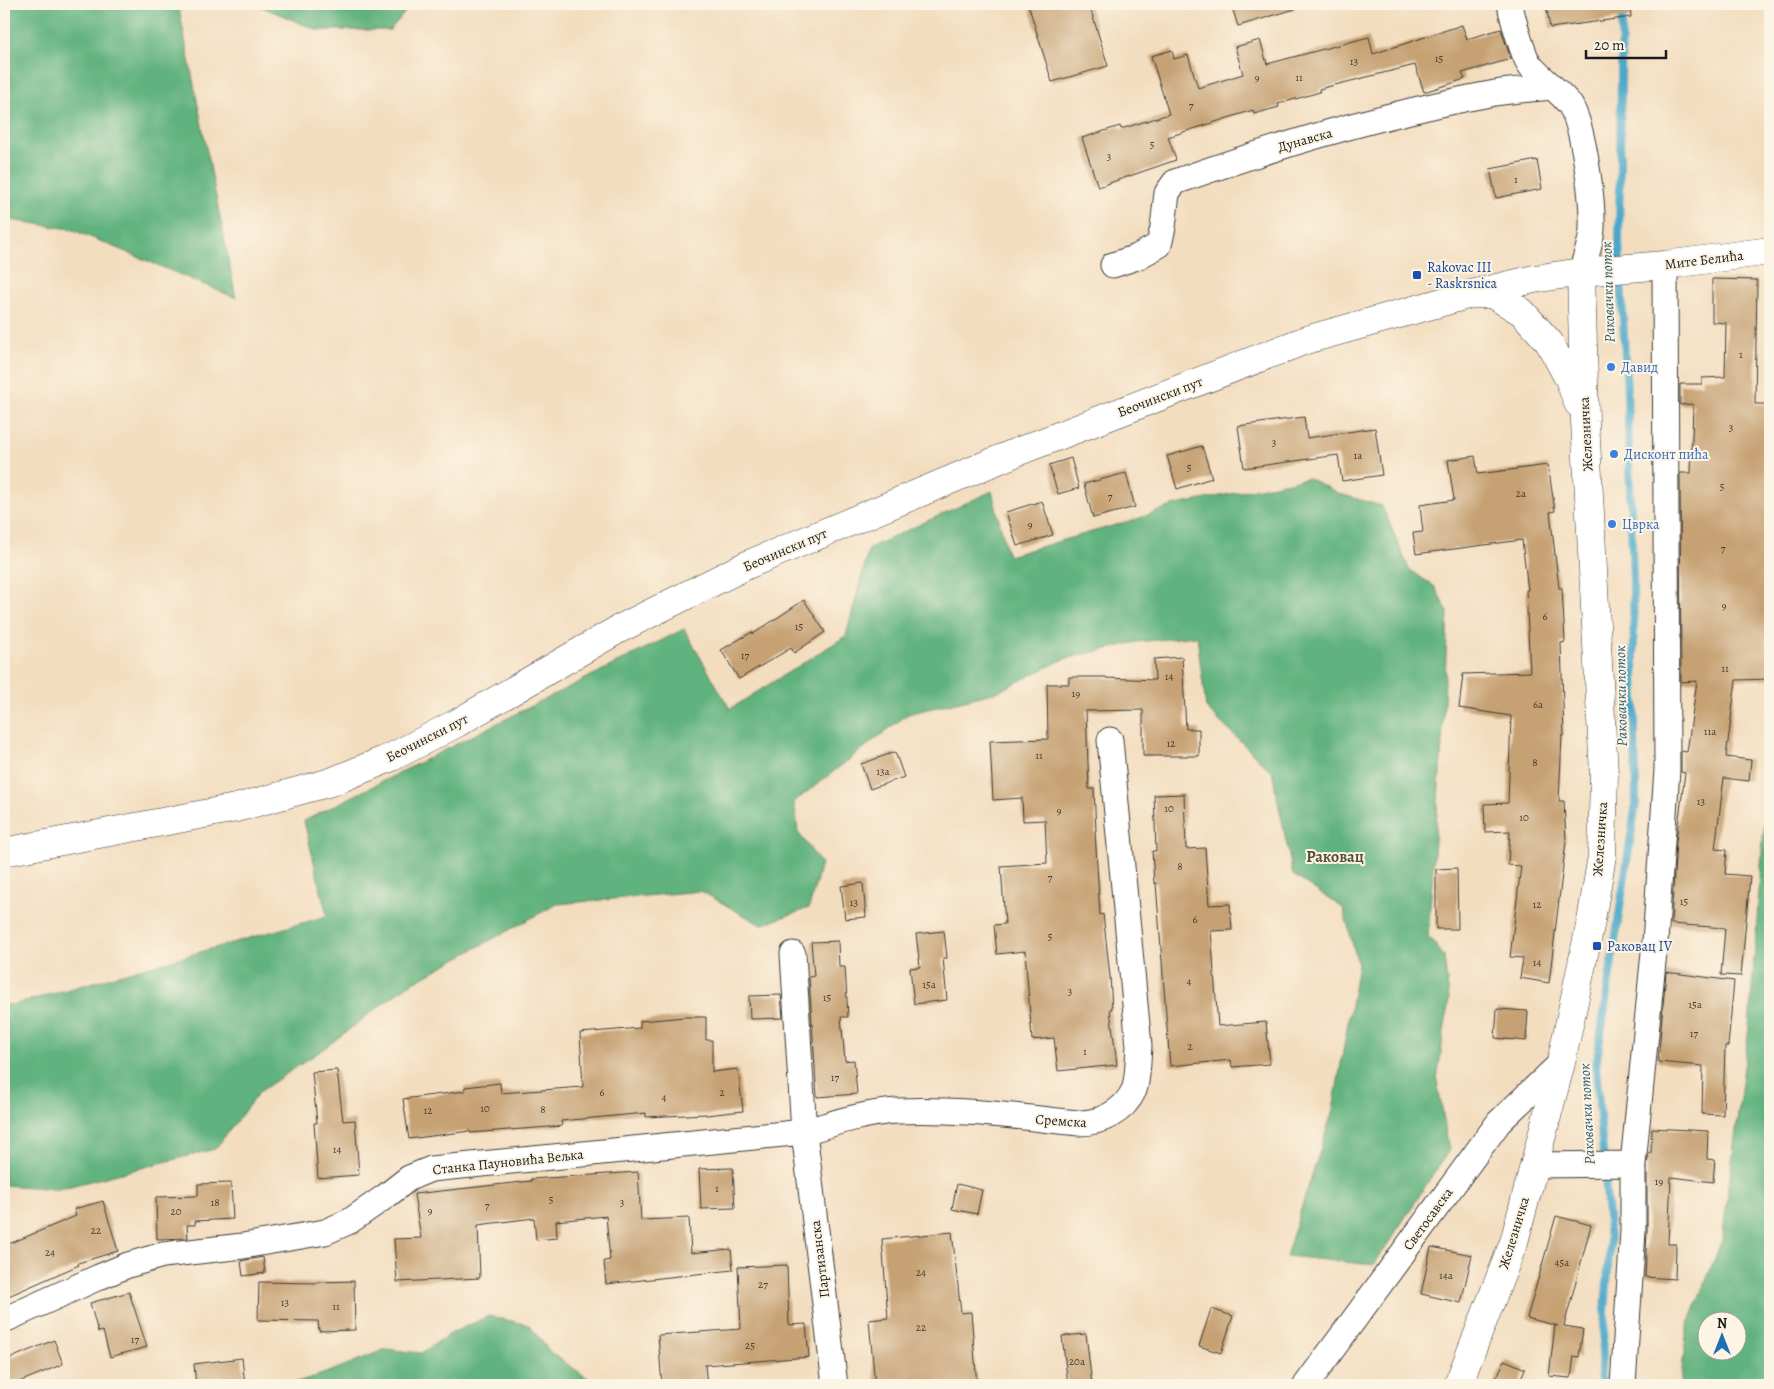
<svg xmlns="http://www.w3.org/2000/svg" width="1774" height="1389" viewBox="0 0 1774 1389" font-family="Alegreya,serif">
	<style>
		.forest { fill: #61b27e; stroke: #3e674d; fill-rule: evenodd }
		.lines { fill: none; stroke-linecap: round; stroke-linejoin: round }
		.stream { stroke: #4aa8c9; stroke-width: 8 }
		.building { fill: #c6a173 }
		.street-casing { stroke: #3c3934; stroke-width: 27 }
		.secondary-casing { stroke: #3c3934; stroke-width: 29 }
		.street { stroke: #fff; stroke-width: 25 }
		.secondary { stroke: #fff; stroke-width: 28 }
		.transit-dot { fill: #1a4fb4; stroke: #fcf5e5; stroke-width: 2 }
		.shop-dot { fill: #3f7fe0; stroke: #fcf5e5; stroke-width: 2 }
		.labels { text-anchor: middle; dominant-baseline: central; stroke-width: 4; stroke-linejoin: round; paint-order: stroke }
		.number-label { font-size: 11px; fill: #463d32 }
		.street-label { font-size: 14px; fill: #1c1c1c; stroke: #fcf5e5 }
		.transit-label { font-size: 14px; fill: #164399; stroke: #fcf5e5; text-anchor: start }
		.shop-label { font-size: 14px; fill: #366cbe; stroke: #fcf5e5; text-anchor: start }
		.water-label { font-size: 15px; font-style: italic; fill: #315b6a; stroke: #fcf5e5 }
		.quarter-label { font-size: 16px; font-weight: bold; fill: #584b3a; stroke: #fcf5e5 }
	</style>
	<rect width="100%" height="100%" fill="#fcf5e5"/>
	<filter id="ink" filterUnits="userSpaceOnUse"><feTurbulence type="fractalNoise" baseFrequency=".02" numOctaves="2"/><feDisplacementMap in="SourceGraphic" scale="10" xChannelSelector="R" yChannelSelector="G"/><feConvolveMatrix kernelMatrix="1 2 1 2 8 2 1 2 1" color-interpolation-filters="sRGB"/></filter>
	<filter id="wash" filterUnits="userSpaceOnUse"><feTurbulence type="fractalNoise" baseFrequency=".0096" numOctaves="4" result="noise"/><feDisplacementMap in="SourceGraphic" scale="20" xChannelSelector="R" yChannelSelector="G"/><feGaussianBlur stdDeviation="1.12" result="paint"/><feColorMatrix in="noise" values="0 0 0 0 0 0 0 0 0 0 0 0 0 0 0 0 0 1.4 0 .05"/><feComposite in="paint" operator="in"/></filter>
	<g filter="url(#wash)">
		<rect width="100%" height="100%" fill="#f3ddbf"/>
		<!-- forest -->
		<path class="forest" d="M4 4H178L236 298 71 229 4 219Z
			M255 4H412L390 30H317Z
			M1308 478 1340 494 1382 506 1409 569 1435 587 1448 612 1442 744 1428 936 1444 956 1449 998 1437 1080 1449 1150 1374 1265 1286 1256 1333 1110 1358 964 1343 908 1293 875 1272 772 1206 708 1197 636 1137 642 1064 659 997 692 908 714 794 802 798 832 821 864 809 908 761 925 701 891 557 904 408 985 322 1050 259 1092 215 1149 59 1189 4 1185V1004L13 1005 327 916 304 821 684 629 730 709 846 636 869 548 992 491 1008 556 1137 519 1172 506Z
			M1770 800V1385H1680L1687 1329 1722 1240 1749 1027 1764 825ZM1706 1322H1736V1352H1706Z
			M489 1316 529 1325 551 1353 598 1385H288L329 1372 386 1349 421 1353 451 1333Z"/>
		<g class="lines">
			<!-- stream -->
			<path class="stream" d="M1600 1385 1610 1240 1596 1066 1636 803 1633 582 1627 392 1619 242 1622 4"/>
		</g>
		<g id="blocks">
			<!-- building -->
			<path class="building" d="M1028 4H1089L1108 66 1052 82Z
				M1231 4H1294L1295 9 1238 26Z
				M1546 4H1630L1631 17 1550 28Z
				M1462 25 1467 39 1501 29 1511 59 1462 73 1465 79 1424 92 1415 65 1319 89 1320 92 1278 104 1279 107 1254 114 1253 110 1168 137 1176 160 1098 187 1082 138 1120 126 1121 129 1169 114 1151 56 1172 50 1174 59 1188 55 1198 88 1243 74 1235 47 1260 40 1267 64 1369 37 1373 54Z
				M1537 160 1542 189 1496 198 1490 169Z
				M1712 279 1757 280 1755 404H1770V679L1736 680 1726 757 1751 760 1749 781 1724 778 1715 849 1727 850 1725 874 1750 876 1741 976 1721 975 1725 928 1671 924 1676 841 1685 773 1681 772V751L1687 752 1697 681 1681 682 1680 473H1691L1693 404 1680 405V384H1702V378L1725 377 1726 323 1712 322Z
				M1304 417 1307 438 1375 428 1382 475 1342 481 1338 455 1244 468 1238 426Z
				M1202 446 1212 478 1177 489 1167 456Z
				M1475 456 1478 474 1548 465 1555 511 1550 512 1559 588H1562L1565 642 1561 643 1564 736H1562L1559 801H1564L1566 841 1549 983 1520 978 1523 958 1510 957 1521 866 1508 865 1510 831 1485 832 1484 804 1508 803 1511 716 1459 708 1463 674 1530 672 1526 590H1528L1522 540 1416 554 1413 533 1423 532 1420 505 1454 500 1448 460Z
				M1071 458 1079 488 1058 494 1049 465Z
				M1126 473 1135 507 1093 518 1084 484Z
				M1042 501 1053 535 1017 546 1006 512Z
				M804 600 825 632 794 653 791 648 739 679 721 650 752 632 753 634Z
				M1182 657 1186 729H1199V756H1143V710L1086 711 1089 789H1094L1096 831H1095L1100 915 1103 914 1110 976 1112 1009H1110L1117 1065 1058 1071 1054 1038 1032 1040 1025 951 997 954 994 925 1005 924 1001 866 1047 863 1045 820 1023 821 1022 798 993 800 990 741 1048 739 1047 684H1069V677H1106V678L1155 680 1154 659Z
				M895 752 904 777 870 789 861 764Z
				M1184 794 1186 849 1205 848 1209 905 1230 904 1232 930 1211 931 1218 1026 1266 1022 1270 1064 1232 1067 1231 1060 1170 1066 1156 883H1154L1152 851H1156L1154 795Z
				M1457 868 1458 929H1436V869Z
				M863 883 866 917 845 919 841 886Z
				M944 931 947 958H943L947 1000 914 1004 910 968 920 967 916 934Z
				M838 941 839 967H845L848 1017H841L845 1061 854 1060 857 1094 817 1097 809 977 814 976 811 942Z
				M1666 972 1734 981 1728 1046H1725L1723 1115 1702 1114 1703 1066 1658 1062Z
				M781 995 783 1018 750 1019 749 996Z
				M1497 1009 1528 1011 1526 1041 1495 1038Z
				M685 1017H706V1040H712V1072L738 1069 743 1111 706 1115V1114L646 1117V1113L561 1121 562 1126 470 1133V1131L409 1139 403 1099 465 1091V1087L500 1083 501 1093 583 1087 580 1033 640 1028V1021Z
				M337 1070 343 1121 355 1120 359 1175 318 1178 314 1123H317L312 1072Z
				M1652 1128 1708 1131 1707 1159 1715 1160 1713 1182 1671 1177 1668 1244H1676L1675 1279 1645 1277 1647 1231V1165L1649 1153H1651Z
				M733 1168 735 1208 701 1209 699 1169Z
				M638 1172 641 1220 689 1218 691 1253 731 1249 733 1270 606 1284 604 1261 610 1260 606 1216 556 1221 557 1238 536 1240 534 1218 478 1225 480 1278 397 1282 394 1239 421 1238 414 1194 531 1181V1179Z
				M231 1183 233 1219 195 1221V1225H187L188 1238 157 1239 156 1197 198 1196V1184Z
				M957 1184 982 1190 977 1214 952 1209Z
				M103 1201 118 1251 78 1263 79 1265 4 1298V1246L76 1216 74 1209Z
				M1556 1216 1591 1225 1564 1326 1583 1329 1579 1357 1574 1356 1571 1378 1549 1376 1555 1325 1558 1326 1527 1318Z
				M952 1232 961 1313 971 1312 977 1385H875L869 1320 888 1318 882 1239Z
				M1431 1247 1472 1255 1461 1303 1421 1294Z
				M263 1257 265 1273 243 1276 241 1261Z
				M787 1265 789 1325 806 1324 809 1357 705 1365 707 1385H662L658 1335 741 1329 738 1267Z
				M354 1281 355 1330 319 1331 318 1321 258 1320 259 1282 317 1283V1282Z
				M129 1292 147 1347 110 1357 103 1331 98 1332 90 1303Z
				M1211 1309 1233 1316 1221 1353 1199 1346Z
				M1086 1334 1092 1385H1068L1062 1336Z
				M54 1340 63 1364 12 1385H4V1361Z
				M242 1358 245 1385H196L194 1364Z
				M1505 1360 1525 1369 1518 1385H1493Z"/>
		</g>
	</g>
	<g filter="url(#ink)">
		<use href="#blocks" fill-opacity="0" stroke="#3c3934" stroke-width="1"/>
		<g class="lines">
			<!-- street casing -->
			<g class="street-casing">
				<path id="street" d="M1510 4C1512 16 1523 56 1530 65 1541 79 1560 91 1570 105 1584 126 1593 202 1592 228 1592 242 1585 258 1581 272
					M1113 265 1137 257 1159 245 1163 227 1167 193 1175 182C1279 145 1386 113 1495 93 1513 90 1533 89 1552 87
					M793 954 804 1132 835 1385
					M1533 1165 1633 1164
					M4 1320 99 1277 128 1265 163 1255 243 1246 325 1232 350 1221 386 1196 409 1178 431 1169 804 1132C834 1123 865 1113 897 1111 957 1108 1019 1117 1079 1123 1101 1123 1124 1112 1134 1090 1138 1080 1138 1058 1139 1046L1110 740
					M1306 1385 1499 1122 1561 1063
					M1623 1385 1633 1231V1164L1655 942 1667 770 1665 265"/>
			</g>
			<!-- secondary casing -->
			<g class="secondary-casing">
				<path id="secondary" d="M1475 294H1492L1522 312 1549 342 1569 379 1578 403
					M4 852 236 808 331 782 392 757 457 723 619 629 747 565 1017 452 1306 340 1471 294 1534 279 1581 272 1665 265 1770 251
					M1458 1385 1514 1242 1561 1063 1591 921 1602 856 1604 774 1585 421 1581 272"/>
			</g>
			<!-- street -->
			<use href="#street" class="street"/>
			<!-- secondary -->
			<use href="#secondary" class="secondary"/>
		</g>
	</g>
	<!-- markers -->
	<g class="transit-dot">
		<rect x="1412" y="270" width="10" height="10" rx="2.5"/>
		<rect x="1592" y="941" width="10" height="10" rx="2.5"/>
	</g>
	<g class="shop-dot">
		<circle cx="1611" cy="367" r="5"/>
		<circle cx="1614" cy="454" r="5"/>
		<circle cx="1612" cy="524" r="5"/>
	</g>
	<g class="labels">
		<!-- number labels -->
		<g class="number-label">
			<text x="1439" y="58">15</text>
			<text x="1354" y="61">13</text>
			<text x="1257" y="77">9</text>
			<text x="1299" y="77">11</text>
			<text x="1191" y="105">7</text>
			<text x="1152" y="144">5</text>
			<text x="1109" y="156">3</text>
			<text x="1516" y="179">1</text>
			<text x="1741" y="354">1</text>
			<text x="1731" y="427">3</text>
			<text x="1274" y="442">3</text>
			<text x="1358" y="455">1a</text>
			<text x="1189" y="467">5</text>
			<text x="1722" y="486">5</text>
			<text x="1521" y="493">2a</text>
			<text x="1110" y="496">7</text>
			<text x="1030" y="524">9</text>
			<text x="1723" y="548">7</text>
			<text x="1724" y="605">9</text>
			<text x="1545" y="616">6</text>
			<text x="799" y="626">15</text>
			<text x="745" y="655">17</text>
			<text x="1725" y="668">11</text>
			<text x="1169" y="676">14</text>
			<text x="1076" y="693">19</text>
			<text x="1538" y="704">6a</text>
			<text x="1710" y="731">11a</text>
			<text x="1171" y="743">12</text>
			<text x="1039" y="755">11</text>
			<text x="1535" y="762">8</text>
			<text x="883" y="771">13a</text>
			<text x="1701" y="801">13</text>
			<text x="1169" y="808">10</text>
			<text x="1059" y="810">9</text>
			<text x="1524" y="817">10</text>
			<text x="1180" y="866">8</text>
			<text x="1050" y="877">7</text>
			<text x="1684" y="901">15</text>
			<text x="854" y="902">13</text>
			<text x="1537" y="904">12</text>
			<text x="1195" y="919">6</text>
			<text x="1050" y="936">5</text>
			<text x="1537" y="962">14</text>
			<text x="1189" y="981">4</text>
			<text x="929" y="984">15a</text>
			<text x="1070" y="991">3</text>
			<text x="827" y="997">15</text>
			<text x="1695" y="1004">15a</text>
			<text x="1694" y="1033">17</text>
			<text x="1190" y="1046">2</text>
			<text x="1085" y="1051">1</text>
			<text x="835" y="1077">17</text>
			<text x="602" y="1092">6</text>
			<text x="722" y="1092">2</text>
			<text x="664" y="1097">4</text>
			<text x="485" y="1108">10</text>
			<text x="543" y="1109">8</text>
			<text x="428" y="1110">12</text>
			<text x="337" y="1149">14</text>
			<text x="1659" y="1181">19</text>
			<text x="717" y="1188">1</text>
			<text x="551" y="1199">5</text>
			<text x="215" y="1202">18</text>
			<text x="622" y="1202">3</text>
			<text x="487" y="1205">7</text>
			<text x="430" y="1210">9</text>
			<text x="176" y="1211">20</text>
			<text x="96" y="1230">22</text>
			<text x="50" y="1252">24</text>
			<text x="1562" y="1262">45a</text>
			<text x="921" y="1272">24</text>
			<text x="1446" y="1275">14a</text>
			<text x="763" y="1284">27</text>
			<text x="285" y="1302">13</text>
			<text x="336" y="1306">11</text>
			<text x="921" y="1327">22</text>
			<text x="135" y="1339">17</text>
			<text x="750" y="1345">25</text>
			<text x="1077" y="1361">20a</text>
		</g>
		<!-- street labels -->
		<g class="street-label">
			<text transform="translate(1305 140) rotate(-16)">Дунавска</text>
			<text transform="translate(1704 260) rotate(-7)">Мите Белића</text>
			<text transform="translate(1160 397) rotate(-21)">Беочински пут</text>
			<text transform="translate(1586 434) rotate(-93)">Железничка</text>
			<text transform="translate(785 550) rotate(-23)">Беочински пут</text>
			<text transform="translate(427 738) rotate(-27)">Беочински пут</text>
			<text transform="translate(1600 839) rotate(-86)">Железничка</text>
			<text transform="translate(1061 1121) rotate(4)">Сремска</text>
			<text transform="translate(508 1162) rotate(-6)">Станка Пауновића Вељка</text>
			<text transform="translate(1428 1219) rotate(-54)">Светосавска</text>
			<text transform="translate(1514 1233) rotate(-73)">Железничка</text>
			<text transform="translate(820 1259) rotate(-97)">Партизанска</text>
		</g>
		<!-- transit labels -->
		<g class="transit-label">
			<text x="1427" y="267">Rakovac III<tspan x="1427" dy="16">- Raskrsnica</tspan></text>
			<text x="1607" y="946">Раковац IV</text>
		</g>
		<!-- shop labels -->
		<g class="shop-label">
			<text x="1621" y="367">Давид</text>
			<text x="1624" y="454">Дисконт пића</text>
			<text x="1622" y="524">Цврка</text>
		</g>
		<!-- water labels -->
		<g class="water-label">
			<text transform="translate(1608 292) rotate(-92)">Раковачки поток</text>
			<text transform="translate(1621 696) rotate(-91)">Раковачки поток</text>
			<text transform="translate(1587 1114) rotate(-93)">Раковачки поток</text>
		</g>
		<!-- quarter labels -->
		<g class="quarter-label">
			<text x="1335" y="857">Раковац</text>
		</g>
	</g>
	<!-- margin -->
	<rect width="1774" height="1389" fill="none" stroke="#fcf5e5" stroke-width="20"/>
	<!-- north arrow -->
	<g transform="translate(1722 1336)"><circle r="24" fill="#fcf5e5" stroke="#a29e95"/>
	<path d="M0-4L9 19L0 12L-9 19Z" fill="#1f6fb2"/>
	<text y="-8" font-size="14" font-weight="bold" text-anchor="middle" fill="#1c1c1c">N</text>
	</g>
	<!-- scale -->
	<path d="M1586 50v8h80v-8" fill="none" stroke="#1c1c1c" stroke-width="2.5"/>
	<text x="1594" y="50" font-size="15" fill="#1c1c1c" stroke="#fcf5e5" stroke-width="4" paint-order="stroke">20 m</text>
</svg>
